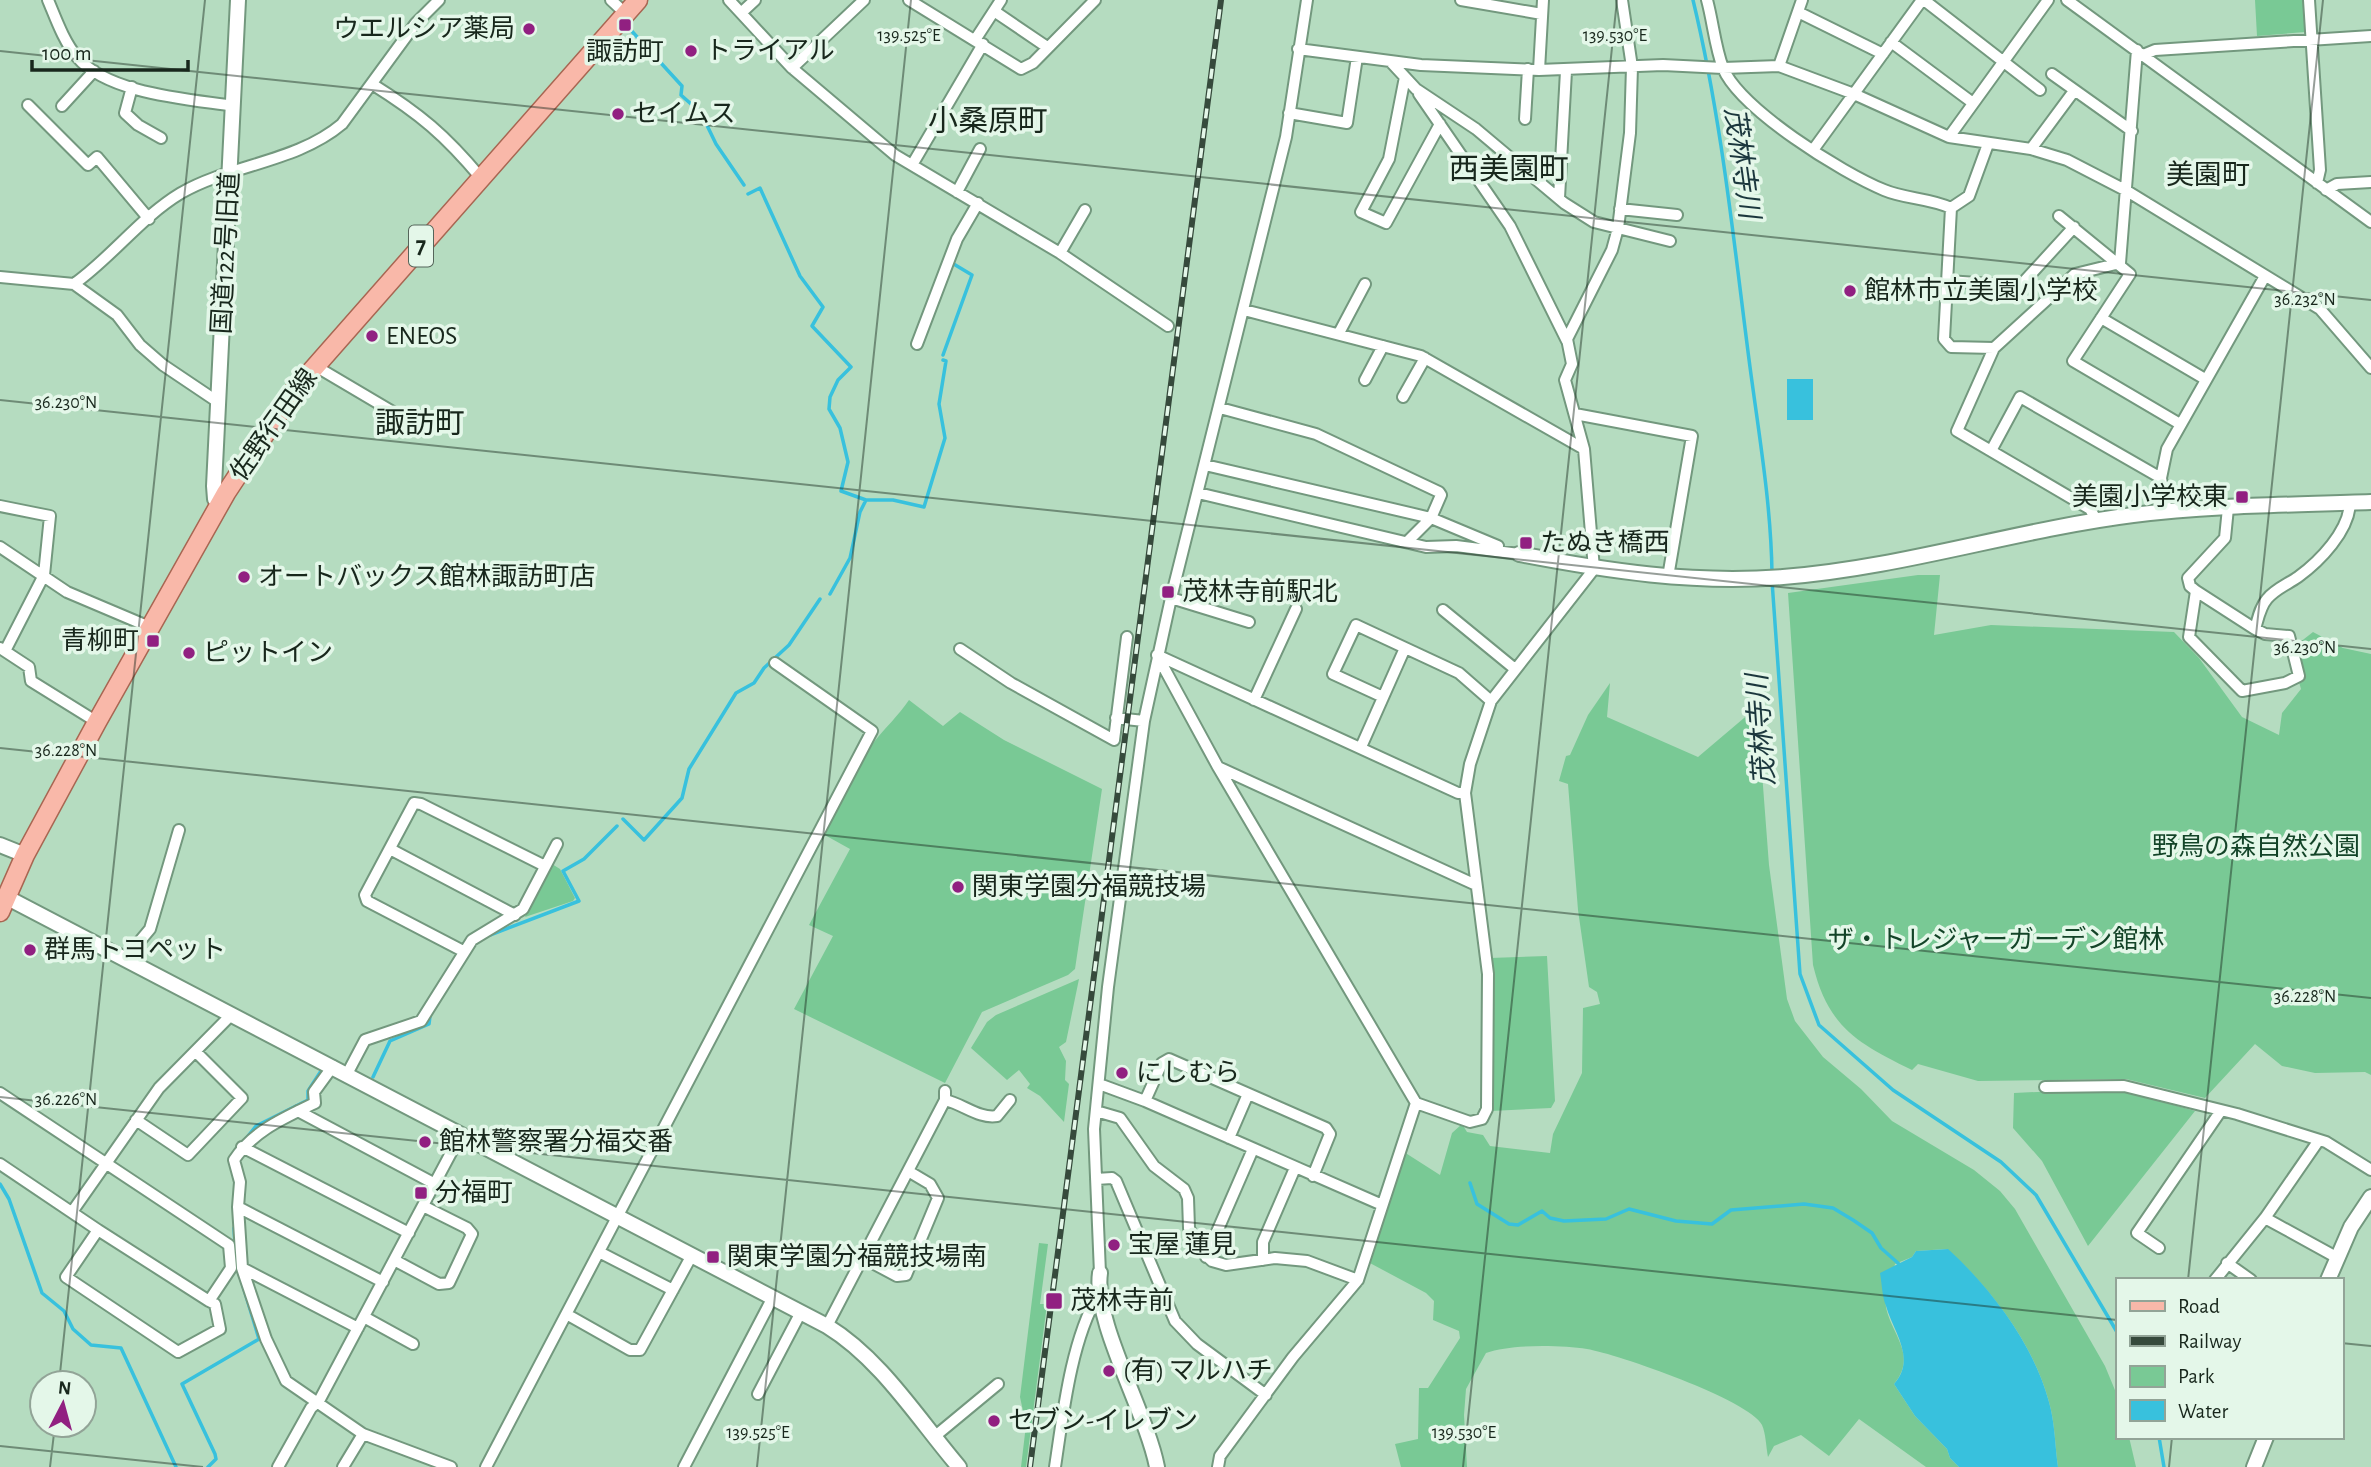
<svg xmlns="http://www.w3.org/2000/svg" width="2371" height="1467" viewBox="0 0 2371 1467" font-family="'Alegreya Sans','Noto Sans JP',sans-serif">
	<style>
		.green { fill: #79c995 }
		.water { fill: #38c1dd }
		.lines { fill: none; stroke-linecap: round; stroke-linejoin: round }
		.stream { stroke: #38c1dd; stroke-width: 3.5 }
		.minor-casing { stroke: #73987e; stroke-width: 14 }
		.tertiary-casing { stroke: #73987e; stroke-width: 18 }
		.primary-casing { stroke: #a86652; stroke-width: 21 }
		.minor { stroke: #fff; stroke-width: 10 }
		.tertiary { stroke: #fff; stroke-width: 14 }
		.primary { stroke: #f9b8a9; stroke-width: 18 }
		.rail-casing { stroke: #364a3c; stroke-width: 6 }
		.rail { stroke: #e4f7e9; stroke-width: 3.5; stroke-dasharray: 10; stroke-linecap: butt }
		.ticks { fill: none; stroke: #18271c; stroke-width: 2; stroke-opacity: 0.45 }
		.poi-dot { fill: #912081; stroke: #e4f7e9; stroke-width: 2.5 }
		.labels { text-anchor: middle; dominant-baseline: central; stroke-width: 7; stroke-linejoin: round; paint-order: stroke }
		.shield { fill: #e4f7e9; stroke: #55655a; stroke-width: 2 }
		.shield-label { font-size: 24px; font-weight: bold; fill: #18271c }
		.poi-label { font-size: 26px; fill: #18271c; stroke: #e4f7e9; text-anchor: start }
		.street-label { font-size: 26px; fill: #18271c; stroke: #e4f7e9 }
		.park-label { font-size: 26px; fill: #134428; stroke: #e4f7e9 }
		.water-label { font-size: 28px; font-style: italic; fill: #1b373d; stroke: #e4f7e9 }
		.neighbourhood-label { font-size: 28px; fill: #18271c; stroke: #e4f7e9 }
		.quarter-label { font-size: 30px; fill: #18271c; stroke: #e4f7e9 }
		.ticks-label { font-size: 18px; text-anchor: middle; fill: #18271c; stroke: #e4f7e9; stroke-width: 7; stroke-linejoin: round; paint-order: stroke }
	</style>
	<rect width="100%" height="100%" fill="#b5dcc0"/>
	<!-- green -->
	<path class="green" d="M2255 0H2303L2305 32 2257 36Z
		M1918 575H1940L1934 635 1991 625 2174 632 2199 658 2242 717 2279 735 2282 713 2301 689 2290 650 2313 632 2343 648 2371 654V1075L2365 1072 2315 1073 2282 1066 2255 1044 2205 1098 2126 1079 1978 1081 1918 1064 1912 1070C1857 1043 1828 1027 1813 965L1788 593Z
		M1610 683 1607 717 1698 757 1757 707 1769 865 1787 999 1795 1021 1823 1057 1861 1089 1892 1121 1974 1170 2000 1191 2015 1209 2105 1366 2117 1395V1437H2129L2136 1467H2058C2055 1446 2055 1423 2049 1402 2034 1345 1991 1288 1947 1249L1916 1251 1912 1257 1895 1264C1893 1276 1884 1295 1886 1307 1891 1334 1918 1355 1894 1384L1915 1416 1947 1449 1950 1458 1959 1467H1926L1859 1419 1829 1456 1801 1435 1774 1446 1768 1457C1766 1447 1766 1434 1762 1425 1750 1400 1617 1354 1587 1349 1560 1345 1511 1344 1486 1353L1466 1389 1464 1415 1467 1467H1401L1395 1444 1418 1439 1419 1388H1428L1460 1338 1459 1331 1433 1320 1434 1301 1426 1293 1368 1262 1404 1152 1440 1175 1452 1133 1462 1124 1467 1132 1483 1135 1490 1146 1550 1153 1553 1134 1582 1073 1583 1008 1600 1004 1597 992 1589 987 1578 910 1568 784 1559 781 1566 756 1570 755 1588 715Z
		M909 700 943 726 960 712 1004 740 1102 789 1075 969 1068 975 982 1012 945 1083 794 1009 833 936 809 925 850 849 823 834C839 805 852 768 874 742 886 727 898 716 909 700Z
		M552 864 560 869 575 898 573 901 525 917Z
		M1547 956 1555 1101 1551 1108 1491 1111 1490 958Z
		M1079 979 1066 1042 1059 1047 1066 1061 1065 1080 1069 1084 1064 1122 1040 1096 1027 1088 1030 1084 1019 1070 1007 1080 971 1048 987 1022 996 1015Z
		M2103 1089 2124 1091 2195 1111 2088 1246 2042 1161 2013 1128 2014 1093Z
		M1039 1243 1048 1244 1040 1304H1047L1026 1467H1021L1026 1425 1020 1397Z"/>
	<!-- water -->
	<path class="water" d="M1787 379H1813V420H1787Z
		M1948 1249C1991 1288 2034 1345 2049 1402 2055 1423 2055 1446 2058 1467H1959L1950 1458 1947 1449 1915 1416 1894 1384C1917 1359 1893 1331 1886 1306 1882 1296 1882 1284 1880 1273L1912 1257 1916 1251Z"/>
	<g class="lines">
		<!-- stream -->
		<path class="stream" d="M1693 0C1722 120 1734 245 1750 367 1759 435 1771 504 1772 573
			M628 27 682 86 681 95 701 113 716 144 744 185
			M748 194 760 188 800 276 823 307 812 326 851 367 838 380 830 397 829 409 840 428 848 462 841 491 866 500
			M943 355 972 275 952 263
			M1772 581 1800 974 1819 1025 1893 1090 2001 1162 2036 1195 2117 1332
			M830 594 850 558 860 512 866 500H893L924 507 945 438 939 404 946 361 943 360
			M623 819 644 840 682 798 689 769 736 693 754 683 764 668 789 645 820 599
			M490 935 579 901 563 871 584 859 617 826
			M373 1077 390 1041 429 1024 430 1016
			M244 1141 256 1126 308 1100V1091L321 1071
			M1470 1183 1477 1204 1509 1224 1518 1225 1542 1211 1550 1218 1564 1221 1606 1219 1629 1209 1676 1221 1712 1224 1731 1210 1804 1204 1833 1208 1853 1220 1872 1233 1881 1248 1899 1264
			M0 1184 9 1199 42 1293 64 1311 73 1329 91 1345 121 1348 176 1467
			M234 1228 235 1245
			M2159 1437 2164 1467
			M208 1467 216 1459 215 1454 182 1384 259 1339 237 1266"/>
		<!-- minor casing -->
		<g class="minor-casing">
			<path id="minor" d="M48 0C56 19 64 42 77 57 108 94 189 99 234 106
				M611 0 626 14
				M729 0 792 68 895 155 1060 253 1168 326
				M909 0 1021 69 1033 63 1095 0
				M1461 0 1542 14
				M1707 0C1713 22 1715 47 1723 68 1740 109 1842 173 1884 190 1905 199 1930 198 1951 208
				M1924 0 2040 90
				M2067 0 2371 222
				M2309 0 2320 170 2317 183
				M994 11 1047 47
				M1798 12 1883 54
				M741 13 755 0
				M975 40 1001 0
				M1891 42 1973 103
				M1298 49 1421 65 1539 70 1663 65 1723 68 1779 66 1854 94 1949 137 2031 149 2067 160 2127 191 2320 309 2371 368
				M2143 55 2155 50 2371 36
				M1390 61 1416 89 1476 129 1564 203 1594 222 1670 241
				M1779 66 1802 0
				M792 68 864 0
				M1539 70 1543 0
				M2052 74 2132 131
				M1405 77 1389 159 1361 212 1386 223 1440 124
				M372 84C420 114 445 135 481 178
				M132 87 125 113 138 125 161 138
				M1419 94 1510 226 1567 341
				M28 105 88 165 97 157 149 219
				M62 106 94 71
				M1289 113 1347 123 1357 57
				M1525 119 1528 69
				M1949 137 2048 0
				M2031 149 2074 91
				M1813 150 1922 0
				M912 165 983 44
				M2326 190 2337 184 2371 182
				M957 192 980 149
				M1559 198 1566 71
				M1951 208 1944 339 1951 347 1994 348 2075 274 2120 263
				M1951 208 1969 196 1988 144
				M1620 209 1677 215
				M2059 216 2130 274 2073 361 2180 424
				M1060 253 1085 210
				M2120 263 2137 50
				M0 277 74 284 117 315 140 345 163 365 218 402
				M1948 281 2020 286 2074 227
				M74 284C112 257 141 217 181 193 232 164 297 162 342 124L416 23 439 0
				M1244 310 1421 356 1584 449
				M2101 318 2205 379
				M1339 333 1365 284
				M917 344 957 239 978 203
				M1994 348 1957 431 2090 509 2097 521
				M316 363 322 370 393 412
				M1365 380 1383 346
				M1403 397 1425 358
				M1220 408 1316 434 1439 492 1441 495 1431 518 1407 542
				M1575 414 1692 436 1668 577
				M1992 449 2020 397 2161 478
				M1205 465 1431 518 1498 546
				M1198 493 1426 547 1456 546 1519 554
				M0 506 50 516 44 575 5 651
				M2228 508 2225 538 2188 578 2190 586 2196 591 2255 629
				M2167 512 2161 478 2167 449 2265 276
				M0 547 67 592 152 628
				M2196 591 2189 637 2242 691 2285 683 2299 676 2289 636 2265 634 2255 629C2258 619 2260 607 2267 599 2275 589 2288 584 2298 577 2320 561 2349 531 2350 503
				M1171 598 1249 622
				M1443 610 1515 669
				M0 648 29 667 31 681 97 722
				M960 649 1011 683 1114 740 1127 637
				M1157 655 1218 767 1416 1103 1470 1122 1482 1119 1487 1109 1488 974 1465 793 1470 764 1491 701 1594 569 1584 449 1565 380 1572 364 1567 339 1612 250 1618 228 1630 133 1632 67 1622 0
				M1157 655 1458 793H1465
				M1383 697 1333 674 1356 625 1459 673 1491 701
				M1254 700 1296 609
				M1116 718 1144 721
				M1361 747 1405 648
				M1218 767 1476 885
				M390 849 515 915
				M463 951 367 901 365 895 414 803 421 804 545 866
				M125 959 150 929 179 830
				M333 1066 314 1092 315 1103C284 1118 253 1131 234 1160L240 1182 238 1207 242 1268 266 1339 286 1381 363 1434 451 1467
				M347 1074 365 1040 421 1021 472 940 523 909 557 844
				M1099 1084 1145 1101 1380 1204
				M2045 1087 2124 1086 2237 1114 2326 1142 2371 1170
				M0 1093 229 1245 231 1268 209 1301 215 1304 220 1329 178 1352 66 1277 98 1230 0 1164
				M945 1100C963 1104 979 1119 997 1116L1010 1100
				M1145 1101 1162 1063 1169 1059 1326 1128 1330 1134 1313 1176
				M298 1111 435 1184
				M1096 1111 1120 1118 1154 1166 1184 1189 1188 1198 1189 1228 1197 1247 1212 1261 1226 1265 1275 1258 1307 1261 1358 1280
				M136 1120 188 1155 242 1098 196 1052
				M1229 1138 1248 1094
				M242 1147 409 1233
				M1096 1179 1112 1178 1116 1181 1175 1321 1197 1344 1266 1395
				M238 1207 383 1282
				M72 1212 159 1088 232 1014
				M2265 1218 2336 1257
				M98 1230 209 1301
				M2159 1248 2137 1233 2220 1112
				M601 1253 673 1290
				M1206 1257 1253 1149
				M863 1258 897 1276 906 1275 938 1198 930 1184 908 1171
				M394 1260 439 1284 449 1283 472 1234 467 1228 423 1206
				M1263 1260V1242L1295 1168
				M2227 1263 2251 1280
				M242 1268 358 1328
				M1100 1273 1094 1129 1108 987 1144 721 1171 598 1286 137 1307 0
				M2215 1280 2265 1218 2319 1140
				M568 1315 630 1350H640L692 1255
				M364 1317 413 1344
				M827 1326 945 1100V1091
				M758 1394 801 1312
				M934 1437 998 1384
				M278 1467 311 1408 319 1401 461 1134
				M343 1467 363 1434
				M486 1467 872 731 775 663
				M684 1467 773 1297
				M1055 1467C1063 1414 1071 1341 1098 1295
				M1218 1467 1220 1456 1293 1357 1358 1280 1416 1103"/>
		</g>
		<!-- tertiary casing -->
		<g class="tertiary-casing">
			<path id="tertiary" d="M220 505 215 499 214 486 238 0
				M1519 554C1607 571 1693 584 1783 577 1901 568 2015 530 2133 515 2211 505 2292 505 2371 502
				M0 845 25 855
				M6 897 827 1326C881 1359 918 1419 959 1467
				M1100 1273C1093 1322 1146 1411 1157 1467
				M2328 1280 2351 1227 2371 1197
				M2254 1467 2266 1437"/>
		</g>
		<!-- primary casing -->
		<g class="primary-casing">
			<path id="primary" d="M0 912 25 855 97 722 226 493 292 393 638 0"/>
		</g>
		<!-- minor -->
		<use href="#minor" class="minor"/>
		<!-- tertiary -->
		<use href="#tertiary" class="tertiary"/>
		<!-- primary -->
		<use href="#primary" class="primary"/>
		<!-- rail casing -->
		<g class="rail-casing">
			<path id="rail" d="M1030 1467 1221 0"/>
		</g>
		<!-- rail -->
		<use href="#rail" class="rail"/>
	</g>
	<!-- ticks -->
	<path class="ticks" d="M0 51 2371 300M0 400 2371 649M0 748 2371 998M0 1097 2117 1320M2188 1280 2323 0M2341 1343 2371 1346M59 1383 205 0M0 1446 203 1467M50 1467 55 1425M757 1467 911 0M1463 1467 1617 0M2169 1467 2172 1437"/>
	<!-- markers -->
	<g class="poi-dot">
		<rect x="618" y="18" width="14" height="14" rx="3.5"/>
		<circle cx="529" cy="29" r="7"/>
		<circle cx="691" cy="51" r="7"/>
		<circle cx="618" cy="114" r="7"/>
		<circle cx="1850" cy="291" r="7"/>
		<circle cx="372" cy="336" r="7"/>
		<rect x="2235" y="490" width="14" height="14" rx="3.5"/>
		<rect x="1519" y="536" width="14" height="14" rx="3.5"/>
		<circle cx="244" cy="577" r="7"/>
		<rect x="1161" y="585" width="14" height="14" rx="3.5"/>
		<rect x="146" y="634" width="14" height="14" rx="3.5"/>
		<circle cx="189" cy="653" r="7"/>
		<circle cx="958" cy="887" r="7"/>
		<circle cx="30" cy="950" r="7"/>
		<circle cx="1122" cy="1073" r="7"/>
		<circle cx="425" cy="1142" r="7"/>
		<rect x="414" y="1186" width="14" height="14" rx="3.5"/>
		<circle cx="1114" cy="1245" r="7"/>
		<rect x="706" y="1250" width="14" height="14" rx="3.5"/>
		<rect x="1045" y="1292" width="18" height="18" rx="3.5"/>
		<circle cx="1109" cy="1371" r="7"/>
		<circle cx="994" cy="1421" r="7"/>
	</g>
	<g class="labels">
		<!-- shield labels -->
		<rect class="shield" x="409" y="225.5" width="24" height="41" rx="5"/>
		<g class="shield-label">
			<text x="421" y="246">7</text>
		</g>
		<!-- poi labels -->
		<g class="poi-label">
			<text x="515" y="29" text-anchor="end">ウエルシア薬局</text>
			<text x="705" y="51">トライアル</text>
			<text x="625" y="52" text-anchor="middle">諏訪町</text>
			<text x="632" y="114">セイムス</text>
			<text x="1864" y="291">館林市立美園小学校</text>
			<text x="386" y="336">ENEOS</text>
			<text x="2228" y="497" text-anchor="end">美園小学校東</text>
			<text x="1540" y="543">たぬき橋西</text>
			<text x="258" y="577">オートバックス館林諏訪町店</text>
			<text x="1182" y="592">茂林寺前駅北</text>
			<text x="139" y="641" text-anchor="end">青柳町</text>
			<text x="203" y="653">ピットイン</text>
			<text x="972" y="887">関東学園分福競技場</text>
			<text x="44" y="950">群馬トヨペット</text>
			<text x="1136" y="1073">にしむら</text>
			<text x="439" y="1142">館林警察署分福交番</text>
			<text x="435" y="1193">分福町</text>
			<text x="1128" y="1245">宝屋 蓮見</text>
			<text x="727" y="1257">関東学園分福競技場南</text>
			<text x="1070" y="1301">茂林寺前</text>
			<text x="1123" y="1371">(有) マルハチ</text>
			<text x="1008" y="1421">セブン-イレブン</text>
		</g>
		<!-- street labels -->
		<g class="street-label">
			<text transform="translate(226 253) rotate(-87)">国道122号旧道</text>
			<text transform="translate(274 425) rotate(-55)">佐野行田線</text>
		</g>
		<!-- park labels -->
		<g class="park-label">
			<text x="2256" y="847">野鳥の森自然公園</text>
			<text x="1996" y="940">ザ・トレジャーガーデン館林</text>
		</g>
		<!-- water labels -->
		<g class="water-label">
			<text transform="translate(1741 163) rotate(82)">茂林寺川</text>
			<text transform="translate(1762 730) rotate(-94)">茂林寺川</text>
		</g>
		<!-- neighbourhood labels -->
		<g class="neighbourhood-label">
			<text x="2208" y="176">美園町</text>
		</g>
		<!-- quarter labels -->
		<g class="quarter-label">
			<text x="988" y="122">小桑原町</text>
			<text x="1509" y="170">西美園町</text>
			<text x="420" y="424">諏訪町</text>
		</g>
	</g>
	<g class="ticks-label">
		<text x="909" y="41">139.525°E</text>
		<text x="1615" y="41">139.530°E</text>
		<text x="2305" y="305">36.232°N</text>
		<text x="66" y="408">36.230°N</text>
		<text x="2305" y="653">36.230°N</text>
		<text x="66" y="756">36.228°N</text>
		<text x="2305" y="1002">36.228°N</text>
		<text x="66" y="1105">36.226°N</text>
		<text x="758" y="1438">139.525°E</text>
		<text x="1464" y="1438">139.530°E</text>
	</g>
	<!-- legend -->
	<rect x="2116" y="1278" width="228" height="161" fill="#e4f7e9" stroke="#92a497" stroke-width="2"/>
	<rect x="2130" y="1301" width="35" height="10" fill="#f9b8a9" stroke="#92a497" stroke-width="2"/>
	<text x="2178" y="1313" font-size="21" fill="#18271c">Road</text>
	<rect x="2130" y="1336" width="35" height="10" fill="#364a3c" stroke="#92a497" stroke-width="2"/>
	<text x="2178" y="1348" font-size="21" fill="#18271c">Railway</text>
	<rect x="2130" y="1366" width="35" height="21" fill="#79c995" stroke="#92a497" stroke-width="2"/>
	<text x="2178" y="1383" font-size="21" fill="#18271c">Park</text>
	<rect x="2130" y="1400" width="35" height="21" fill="#38c1dd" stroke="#92a497" stroke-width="2"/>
	<text x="2178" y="1418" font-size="21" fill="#18271c">Water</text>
	<!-- north arrow -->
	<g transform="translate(63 1404) rotate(6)"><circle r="33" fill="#e4f7e9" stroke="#92a497" stroke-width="2"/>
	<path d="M0-5L12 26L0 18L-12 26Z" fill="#912081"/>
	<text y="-10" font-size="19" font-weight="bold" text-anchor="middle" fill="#18271c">N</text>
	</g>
	<!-- scale -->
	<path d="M32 60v10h156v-10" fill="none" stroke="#18271c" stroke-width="3.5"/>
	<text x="42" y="60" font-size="21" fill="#18271c" stroke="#e4f7e9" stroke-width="5" paint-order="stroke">100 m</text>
</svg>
